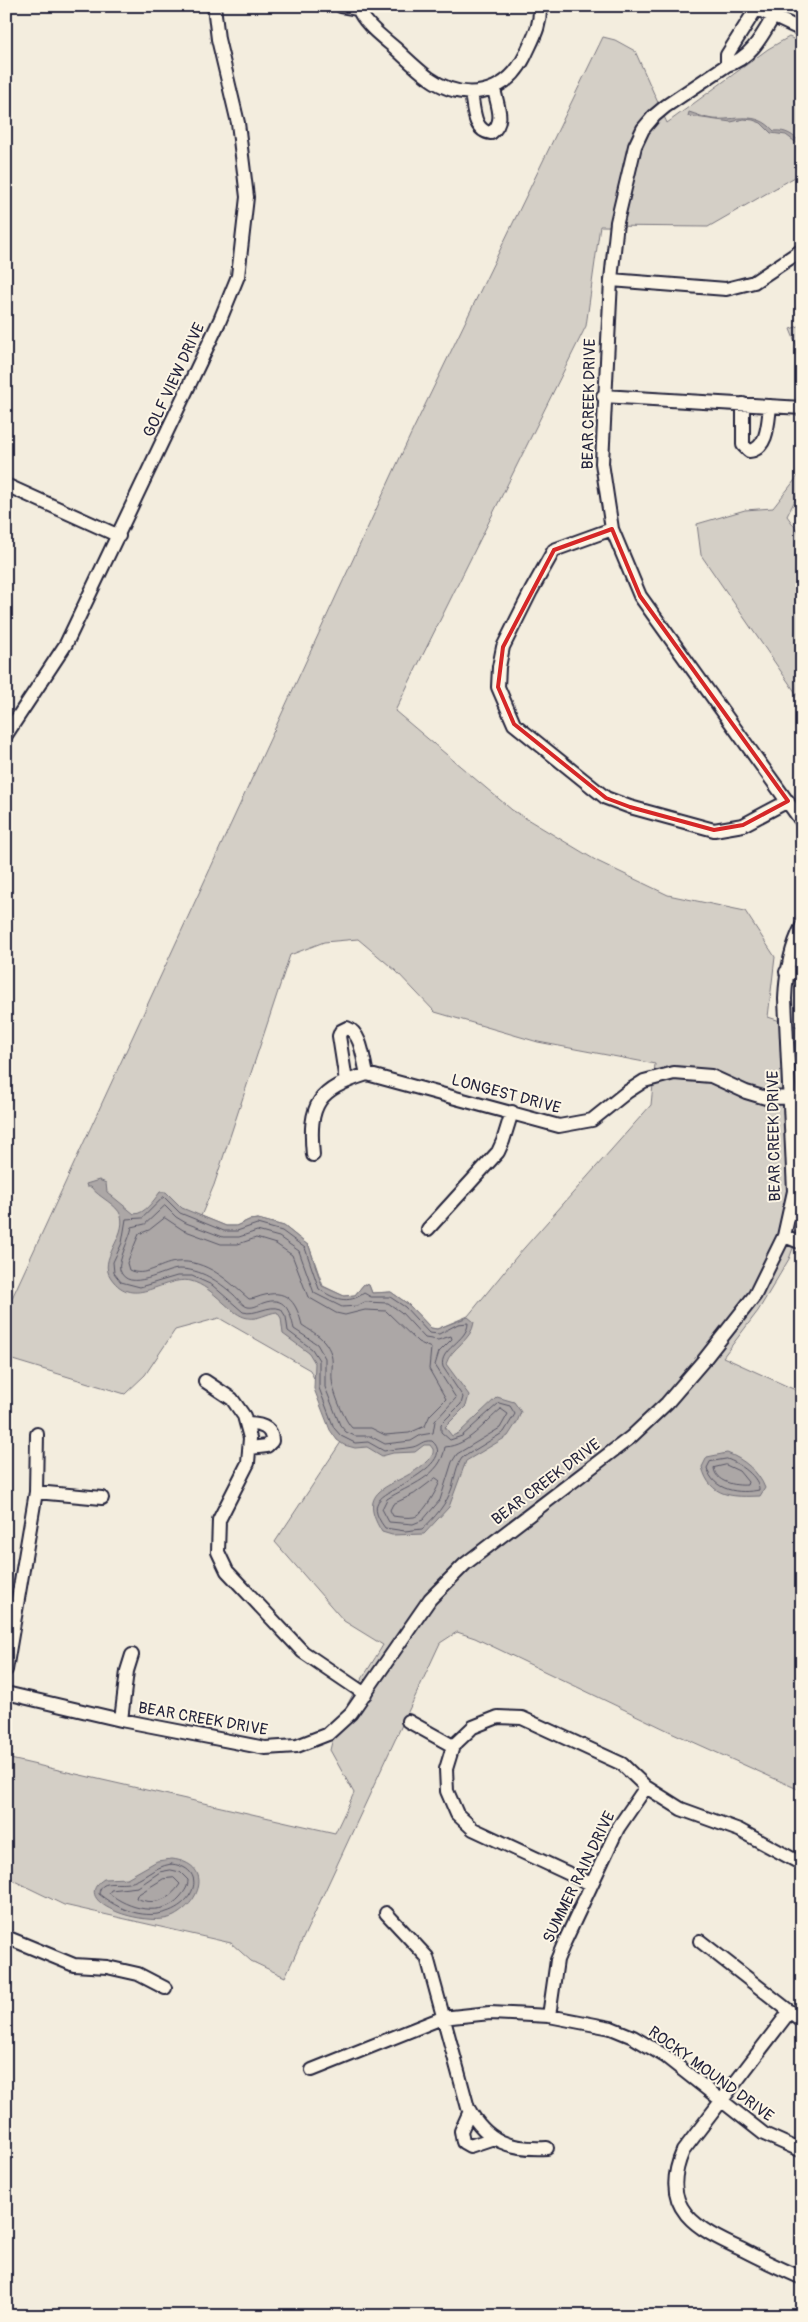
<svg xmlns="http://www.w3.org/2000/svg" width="808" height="2322" viewBox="0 0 808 2322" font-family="Pangolin,sans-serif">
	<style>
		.green { fill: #d4cfc6; stroke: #7b7880; fill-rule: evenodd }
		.water { fill: #aca7a6; stroke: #75727b }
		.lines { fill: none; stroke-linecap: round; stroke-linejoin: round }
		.shore { stroke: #595766; stroke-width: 1 }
		.minor-casing { stroke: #22223b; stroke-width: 16 }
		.minor { stroke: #fcf5e5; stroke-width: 12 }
		.marked { fill: none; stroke: #d62828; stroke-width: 4; stroke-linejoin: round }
		.labels { text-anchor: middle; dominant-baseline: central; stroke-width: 4; stroke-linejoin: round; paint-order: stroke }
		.street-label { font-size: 16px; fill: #22223b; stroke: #fcf5e5 }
	</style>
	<rect width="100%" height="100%" fill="#f3edde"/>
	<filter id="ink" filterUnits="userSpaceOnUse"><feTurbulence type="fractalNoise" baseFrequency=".02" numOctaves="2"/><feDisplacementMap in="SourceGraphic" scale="10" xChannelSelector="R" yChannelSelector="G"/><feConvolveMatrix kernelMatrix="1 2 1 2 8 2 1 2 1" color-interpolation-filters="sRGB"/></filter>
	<g filter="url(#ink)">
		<!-- green -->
		<path class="green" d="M603 37 615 40 635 51 667 123 768 49 789 37 802 43V173L708 227 600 226 586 326 395 711 512 810 597 861 668 895 745 911 775 957 768 1017 802 1028 801 1227 789 1259 758 1311 723 1357 802 1393V1791L671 1732 475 1638 457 1632 440 1643 285 1977 251 1961 231 1943 64 1905 6 1877V1758L335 1833 354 1793 330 1750C339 1710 363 1679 383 1645L344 1621 275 1542 343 1439 310 1370 219 1318 175 1330 145 1375 125 1394 6 1358V1311L410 436ZM358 939 396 971 435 1012 538 1042 655 1064 651 1105 517 1256 468 1316 437 1329 431 1328 408 1304 391 1292 372 1293 369 1285 364 1284 355 1295 344 1296 323 1286 309 1246 284 1226 258 1219 249 1220 236 1226H226L201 1216 214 1185 290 955 324 942Z
			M802 325V351L798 349 790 329Z
			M802 471V486L787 516 802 537V702L701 555 697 524 745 510 773 508Z"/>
		<!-- water -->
		<path class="water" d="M689 112C696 114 705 118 712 119 736 121 756 110 774 131 787 130 792 135 802 143V147L786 135 771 133 761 123 753 120 744 119 731 122 688 116Z
			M99 1180 106 1183 107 1192 134 1214C145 1214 154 1200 160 1192H166L182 1208 226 1226H236L249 1220 258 1219 284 1226 309 1246 322 1286 344 1296 355 1295 364 1284 369 1285 372 1293 391 1292 408 1304 431 1328 437 1329 468 1317 474 1322C472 1341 451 1347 446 1364L469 1395 466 1406 445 1427 452 1436 459 1433 497 1397 514 1402 521 1412 517 1422 508 1436 466 1461 449 1507 424 1534 392 1535 382 1532C352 1484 400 1488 426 1462 431 1457 434 1455 433 1449L430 1445H424L415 1452 393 1453 382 1456 367 1447 355 1448 344 1445 337 1440 330 1430 314 1389 315 1363 309 1353 283 1334 281 1318 277 1312C267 1313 258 1320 248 1318 231 1316 214 1287 191 1281 164 1275 134 1311 111 1278 97 1259 127 1237 121 1216 117 1204 99 1198 91 1187H87L86 1184Z
			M727 1453C744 1459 759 1472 765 1488L760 1496C733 1497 710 1498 702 1467L707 1457Z
			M172 1859C213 1864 202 1901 174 1916 150 1929 66 1903 104 1879L127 1878 157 1861Z"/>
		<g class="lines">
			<!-- shore -->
			<path class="shore" d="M164 1197 180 1213 224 1231H237L257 1224 282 1231 305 1248 319 1289C334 1299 348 1305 364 1293L371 1297H390L405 1307 429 1333 439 1334 458 1324 468 1323C468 1341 438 1349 443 1367L463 1397 461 1404 441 1424V1432L450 1440 462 1436 499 1403 510 1406 515 1414 504 1432 462 1458C456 1466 455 1477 452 1488 447 1503 434 1519 422 1529L405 1531 385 1528C363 1499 387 1495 407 1482 420 1474 450 1456 432 1441 422 1440 421 1445 413 1447 403 1449 393 1449 384 1451L368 1442 355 1443 341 1436 334 1428 319 1388V1360L312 1349 288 1331 286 1317 281 1309C268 1304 256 1316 243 1312L212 1285 192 1276H177L140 1287 121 1282 114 1273 113 1262 122 1243 126 1219 142 1218Z
				M165 1206 176 1217 186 1223 223 1237H239L257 1231 279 1237 299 1251 314 1293 342 1307 357 1306 365 1302 388 1303 401 1312 425 1338 438 1340 451 1336 452 1339 439 1352 435 1365 456 1398 435 1421 433 1433 421 1435 411 1441 385 1444 370 1436H355L346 1432 340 1425 325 1387V1358L317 1344 294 1329C290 1311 285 1295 263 1303 258 1305 254 1308 248 1307 243 1306 238 1299 234 1295 218 1281 201 1269 179 1269 165 1269 128 1294 120 1270 117 1262 130 1238 132 1227L145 1224Z
				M165 1218 183 1230 221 1244H238L256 1238 276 1244 292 1255 308 1297 336 1313 345 1315 365 1310 386 1311 418 1342 431 1348 429 1369 446 1399 430 1415 425 1426 409 1433 385 1435 371 1428H352C345 1421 335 1396 333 1386 329 1368 338 1359 324 1341 318 1334 309 1330 302 1325 297 1305 289 1289 265 1295 259 1296 255 1299 249 1299 228 1281 207 1259 176 1262 159 1264 145 1278 129 1270L127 1263 139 1234 149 1230Z
				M501 1409 508 1414 500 1428 457 1454 452 1462 440 1500 423 1520 413 1524 389 1522 382 1509 387 1499C409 1485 441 1477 445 1447 469 1445 483 1424 501 1409Z
				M727 1459C739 1463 760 1477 759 1490 739 1494 713 1491 707 1468L710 1462Z
				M726 1465 739 1471 748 1482 747 1485C735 1486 715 1482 714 1468Z
				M436 1478 440 1481C437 1490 423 1515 414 1517 408 1518 399 1517 393 1516L390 1510 393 1504 414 1494Z
				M171 1864C227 1869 172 1952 99 1894 100 1879 117 1885 128 1883 143 1881 152 1867 171 1864Z
				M171 1870 180 1872 188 1880C188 1887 185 1891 180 1897 162 1918 128 1909 109 1893L111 1890 138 1887 160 1872Z
				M174 1878 180 1884C170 1900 154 1906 136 1898L137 1895 163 1879Z"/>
			<!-- minor casing -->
			<g class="minor-casing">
				<path id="minor" d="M341 6 358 9
					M357 6C364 24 381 36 395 48 406 58 417 69 429 78 464 103 506 95 525 56 533 38 541 27 540 6
					M751 6 802 30
					M773 17C762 36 750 59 727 65L666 106 654 116 643 129 635 146 617 222 611 280 602 463 612 529 640 596 802 822
					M727 65V55L756 9
					M471 93C474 108 473 131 491 133 506 122 497 105 494 89
					M611 280 726 289 754 282 802 250
					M603 396 802 408
					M743 404V445L749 451C768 449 768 422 770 406
					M6 485 119 536
					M612 529 554 550 531 591 503 647 499 667 498 687 514 724 606 798 630 807 714 830 743 825 788 801
					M6 735 66 644 220 320 238 276 247 197 238 123 218 39 214 6
					M786 972 802 974
					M346 1081 339 1036 341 1031 347 1028C362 1033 363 1060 367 1074
					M313 1155C308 1103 318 1090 367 1074L559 1126 592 1120 627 1092 644 1081 674 1073 711 1076 746 1092 766 1098 791 1097
					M428 1229 498 1152 503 1141 512 1112
					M784 1236 802 1243
					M205 1381 232 1399 244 1416 250 1438 248 1463 219 1520 218 1552 227 1571 303 1652 365 1694
					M247 1424C259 1424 272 1426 272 1441L267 1446 250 1448
					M36 1492 102 1498
					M6 1670 36 1492 37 1434
					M6 1693 121 1720 265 1748 297 1746 328 1734 351 1713 430 1599 465 1564 631 1437 667 1403 704 1360 755 1295 784 1236 794 1191 785 999C786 973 790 949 802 926
					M121 1720 127 1671 132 1655
					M408 1721 453 1746
					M591 1884 473 1829 457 1814 447 1791 446 1769 453 1746 473 1727 498 1717 522 1718 622 1764 646 1787 681 1809 739 1830 802 1864
					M386 1913 427 1957 468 2108C487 2142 510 2150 547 2148
					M6 1937 74 1965 107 1967 138 1974 165 1988
					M700 1941 802 2021
					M790 2011 683 2151C658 2209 697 2229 743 2250 762 2260 782 2269 802 2278
					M549 2016 557 1960 565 1941 618 1828 646 1787
					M312 2070 442 2018 490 2013 549 2016 611 2028 633 2037 665 2056 764 2134 802 2151
					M470 2111 461 2131 463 2142 470 2146 494 2138"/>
			</g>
			<!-- minor -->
			<use href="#minor" class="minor"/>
		</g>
	</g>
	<!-- marked area -->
	<path class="marked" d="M612 529 640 596 788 801 743 825 714 830 630 807 606 798 514 724 498 687 503 647 554 550Z"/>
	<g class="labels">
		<!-- street labels -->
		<g class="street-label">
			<text transform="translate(174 380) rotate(-65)">GOLF VIEW DRIVE</text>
			<text transform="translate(589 404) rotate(-89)">BEAR CREEK DRIVE</text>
			<text transform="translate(506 1094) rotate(15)">LONGEST DRIVE</text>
			<text transform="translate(774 1136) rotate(-91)">BEAR CREEK DRIVE</text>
			<text transform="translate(546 1482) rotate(-37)">BEAR CREEK DRIVE</text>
			<text transform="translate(203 1719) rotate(10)">BEAR CREEK DRIVE</text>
			<text transform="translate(579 1877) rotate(-64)">SUMMER RAIN DRIVE</text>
			<text transform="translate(711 2074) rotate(36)">ROCKY MOUND DRIVE</text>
		</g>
	</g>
	<!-- margin -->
	<rect width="808" height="2322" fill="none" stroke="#fcf5e5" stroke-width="25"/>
	<rect x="12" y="12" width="783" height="2297" fill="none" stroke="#22223b" stroke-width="2" filter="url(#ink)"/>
</svg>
